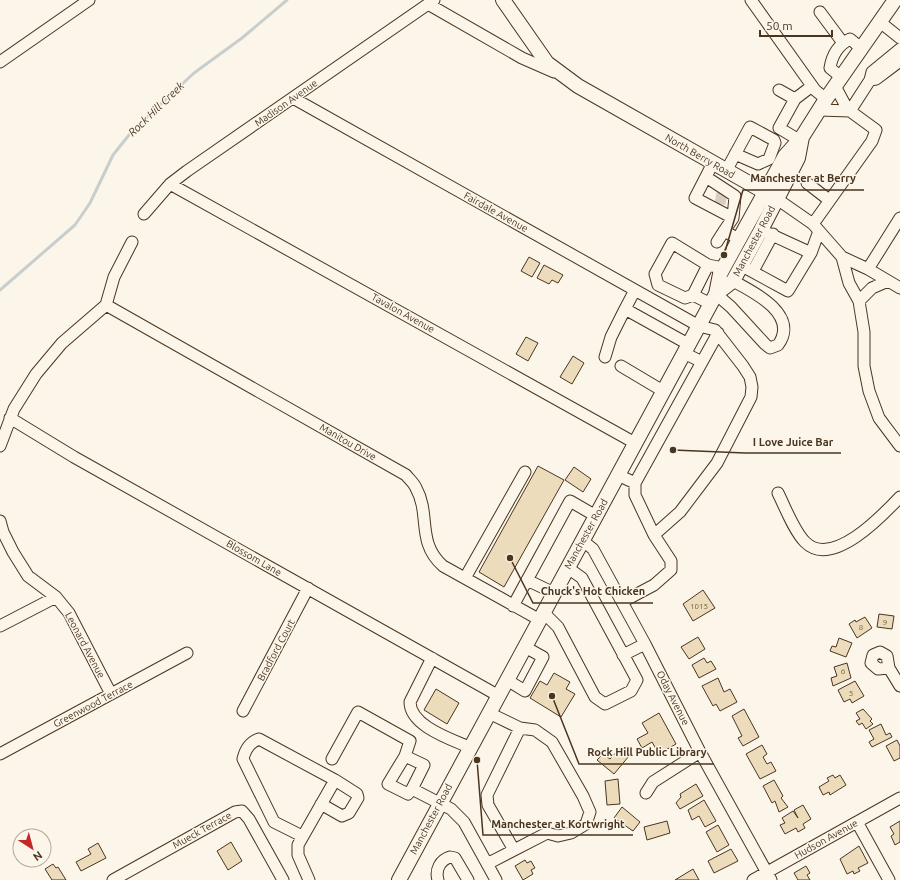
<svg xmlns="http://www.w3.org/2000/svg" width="900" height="880" viewBox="0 0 900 880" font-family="Ubuntu,sans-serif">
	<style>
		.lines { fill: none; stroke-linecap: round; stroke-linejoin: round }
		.stream { stroke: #c9cecd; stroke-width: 3 }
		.building { fill: #ecdcbc; stroke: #4a3520 }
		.minor-tunnel { stroke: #d8cfc1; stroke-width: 11; stroke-dasharray: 11 5.5; stroke-linecap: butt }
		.minor-casing { stroke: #4a3520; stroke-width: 13 }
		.major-casing { stroke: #4a3520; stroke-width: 16 }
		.minor { stroke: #fbf6e9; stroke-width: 11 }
		.major { stroke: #fbf6e9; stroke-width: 14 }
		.labels { text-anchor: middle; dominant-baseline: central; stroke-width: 3; stroke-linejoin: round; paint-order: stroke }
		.number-label { font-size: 8px; fill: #725f47 }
		.street-label { font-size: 10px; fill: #4a3520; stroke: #fbf6e9 }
		.water-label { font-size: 11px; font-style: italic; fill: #4a3520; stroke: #fbf6e9 }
		.leader { fill: none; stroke: #4a3520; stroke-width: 1.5 }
		.callout-dot { fill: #4a3520; stroke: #fbf6e9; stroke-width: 1.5 }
		.callout-label { font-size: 11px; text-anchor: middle; font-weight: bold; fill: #4a3520; stroke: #fbf6e9; stroke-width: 3; stroke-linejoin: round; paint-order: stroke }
	</style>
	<rect width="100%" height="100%" fill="#fbf6e9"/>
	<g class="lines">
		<!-- stream -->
		<path class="stream" d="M0 290 75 225 90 203 113 155 133 130 194 73 242 38 287 0"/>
	</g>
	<!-- building -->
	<path class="building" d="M529 257 540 263 532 277 521 271Z
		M544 265 563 275 558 283 552 280 549 284 537 278Z
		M526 337 538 343 528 361 516 354Z
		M573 356 584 363 572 384 560 377Z
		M538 466 564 480 504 587 479 572Z
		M574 467 591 479 583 492 565 480Z
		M703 590 715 608 693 621 683 604Z
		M879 614 894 616 892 629 877 627Z
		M865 617 872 628 857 638 849 624 855 620 856 622Z
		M698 637 705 649 689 659 681 647Z
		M839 638 852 643 846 657 830 651 832 646 836 647Z
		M704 658 707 663 711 661 716 669 699 678 692 665Z
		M847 663 851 678 833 686 831 678 837 676 834 667Z
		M554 673 570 682 566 689 575 694 561 717 530 698 540 681 547 685Z
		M718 678 724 692 730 689 737 702 720 711 716 704 713 706 702 686Z
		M855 681 864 696 852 703 850 699 844 702 838 690Z
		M436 689 459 703 447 724 424 710Z
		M744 709 759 737 743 746 738 738 742 736 732 716Z
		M863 709 872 719 870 721 873 724 866 729 862 723 859 725 856 721 860 719 856 713Z
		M659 713 676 744 659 754 652 742 642 748 637 739 648 733 642 723Z
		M881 724 886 735 890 733 892 737 872 747 869 742 874 739 869 730Z
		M897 740 900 746V758L894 761 886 746Z
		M762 745 767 754 763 757 767 764 771 762 776 771 760 779 746 754Z
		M620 748 629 756 614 774 597 760 603 754 610 759Z
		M833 775 835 778 840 775 846 785 830 795 829 792 823 795 819 787 829 781 827 778Z
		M618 779 620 804 607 805 605 781Z
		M774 780 783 796 781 798 788 807 779 812 775 801 772 803 763 786Z
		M696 784 703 796 680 809 676 803 681 797 680 794Z
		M704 800 716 821 705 827 699 816 692 820 688 810Z
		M803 805 811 819 803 824 805 828 798 832 796 828 785 834 780 825 785 823 782 818 793 811 798 818 794 810Z
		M622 807 640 822 633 831 614 818Z
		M667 821 670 833 647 840 644 827Z
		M900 821V842L895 845 891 836 894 834 890 827Z
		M718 825 729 845 717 852 706 832Z
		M231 842 242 861 228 870 217 851Z
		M98 843 106 858 81 871 76 862 91 854 88 849Z
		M859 846 868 863 858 868 860 871 854 874 853 871 847 874 840 859Z
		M731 849 738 861 714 873 708 861Z
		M525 860 527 863 531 861 535 868 531 870 533 874 523 880 515 866Z
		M53 864 56 868 58 867 66 880H52L45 869Z
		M806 866 810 873 807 875 810 880H798L794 873Z
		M693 869 699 880H675Z"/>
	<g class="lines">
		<!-- minor-tunnel -->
		<path class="minor-tunnel" d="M720 204 722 193"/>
		<!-- minor casing -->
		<g class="minor-casing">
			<path id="minor" d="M751 0 815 90 826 99
				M428 4 522 58 554 72
				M820 12 843 43
				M880 22 900 38
				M900 49 872 72 870 80 876 79 900 61
				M0 62 89 0
				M841 77 830 68C832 55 838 45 850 39L861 48
				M835 86 848 110
				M779 90 795 99
				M293 98 699 326 715 330 743 366 750 377 752 387 751 397 717 463 680 512 654 535 635 495V483L618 475
				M819 110 850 111 870 80
				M799 140 779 128 795 99 812 86
				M713 163 695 198 733 218 724 231 739 239
				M726 171 750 127 774 140 775 143 769 159 758 164 735 154
				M706 177 735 196 733 218
				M807 183 829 200
				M170 184 635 443
				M777 199 813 224 842 257 849 283 859 301 864 332V366L869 391 879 418 900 446
				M144 214 170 184 187 171 434 0
				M813 224 872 141 876 130 850 111
				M761 230 811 253
				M717 242 724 231
				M842 257 868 269 900 288
				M708 265 693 295 685 298 658 285 655 274 672 243 708 265 723 268
				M742 266 788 291 811 253 819 231
				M868 269 900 218
				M753 271 773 234
				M635 290 625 309 688 344
				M716 294 731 307 765 344 770 348 778 345C800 315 754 292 733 281
				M693 295 711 304
				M859 301 872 288 888 281
				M106 305 406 475C409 479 414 483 416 488 431 515 416 542 443 566L540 620
				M684 353 702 362
				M605 357 611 337 625 309
				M621 366 663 391
				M10 418 74 457 499 696
				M0 446 14 409 36 374 62 343 106 305 114 277 132 242
				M635 483 718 333
				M778 493C785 507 794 531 805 542 832 569 882 516 900 497
				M0 521 3 532 13 552 28 576 56 597 69 613 111 694
				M583 541 593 549 645 644 700 752 771 880
				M465 578 525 472
				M527 580 554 593
				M622 602 654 585 671 570V561L654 535
				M513 606 570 501 596 516
				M544 613 558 627 595 697 605 704 631 691 637 680 582 578 568 568
				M0 626 56 597
				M880 652 887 656 889 668 878 669 871 663 873 655Z
				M623 655 645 644
				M432 658 410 702C410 726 451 739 471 748
				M889 668 900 686
				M507 680 525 691 543 657 525 647
				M243 711 308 588
				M0 754 187 653
				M405 756 388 784 408 794 412 789
				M332 759 358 712 410 741 405 756 424 765 412 789 451 809 464 822 496 880
				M646 793 653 782 700 752
				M321 804 342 816 349 813 358 798 357 794 335 780
				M857 822 889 880
				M302 836 274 822 243 759C245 750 250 742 259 739L335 780 298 845V855L309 880
				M514 850 488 805 487 795 520 728
				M487 864 547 833 558 836 571 833 586 824 590 812 583 796 552 742 535 730 520 728 489 713
				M113 880 235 812 242 811 249 819 283 880
				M438 880C435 870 440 860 450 857L455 858 468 880
				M753 880 900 798"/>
		</g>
		<!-- major casing -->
		<g class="major-casing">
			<path id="major" d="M503 0 547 63 578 86 777 199
				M716 294 733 281 761 230 798 158 802 137
				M399 880 716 294 720 274 785 156 802 137 826 99 895 0"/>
		</g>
		<!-- minor -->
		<use href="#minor" class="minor"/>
		<!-- major -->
		<use href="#major" class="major"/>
	</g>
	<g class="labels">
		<!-- number labels -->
		<g class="number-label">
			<text x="699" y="606">1015</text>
			<text x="885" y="622">9</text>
			<text x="861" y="627">8</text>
			<text x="843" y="671">6</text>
			<text x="851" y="693">5</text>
		</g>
		<!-- street labels -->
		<g class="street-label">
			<text transform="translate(286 103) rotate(-35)">Madison Avenue</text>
			<text transform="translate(700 156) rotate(30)">North Berry Road</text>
			<text transform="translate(496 212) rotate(29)">Fairdale Avenue</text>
			<text transform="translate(754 241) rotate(-62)">Manchester Road</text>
			<text transform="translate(403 313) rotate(29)">Tavalon Avenue</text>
			<text transform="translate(348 442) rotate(30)">Manitou Drive</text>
			<text transform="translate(586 534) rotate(-61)">Manchester Road</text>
			<text transform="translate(254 558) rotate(30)">Blossom Lane</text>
			<text transform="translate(85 645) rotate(62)">Leonard Avenue</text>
			<text transform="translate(276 650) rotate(-62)">Bradford Court</text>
			<text transform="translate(673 698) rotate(63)">Oday Avenue</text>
			<text transform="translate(93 704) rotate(-28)">Greenwood Terrace</text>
			<text transform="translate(431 819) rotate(-62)">Manchester Road</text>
			<text transform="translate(202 830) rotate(-29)">Mueck Terrace</text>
			<text transform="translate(826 839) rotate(-29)">Hudson Avenue</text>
		</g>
		<!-- water labels -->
		<g class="water-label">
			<text transform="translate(156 109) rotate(-44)">Rock Hill Creek</text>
		</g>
	</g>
	<!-- callouts -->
	<path class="leader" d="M724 255L743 190H864M673 450L745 453H841M510 558L533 603H653M552 696L579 764H714M477 760L483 835H633"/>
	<g class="callout-dot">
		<circle cx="724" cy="255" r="4"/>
		<circle cx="673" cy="450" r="4"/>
		<circle cx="510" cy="558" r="4"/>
		<circle cx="552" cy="696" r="4"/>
		<circle cx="477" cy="760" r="4"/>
	</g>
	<g class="callout-label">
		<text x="803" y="182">Manchester at Berry</text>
		<text x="793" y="446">I Love Juice Bar</text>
		<text x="593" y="595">Chuck's Hot Chicken</text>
		<text x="647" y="756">Rock Hill Public Library</text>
		<text x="558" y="828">Manchester at Kortwright</text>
	</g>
	<!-- north arrow -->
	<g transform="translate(32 848) rotate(144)"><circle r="19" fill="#fbf6e9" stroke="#b4a999"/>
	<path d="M0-3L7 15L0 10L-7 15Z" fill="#c62828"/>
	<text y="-6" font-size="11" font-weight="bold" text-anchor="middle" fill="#4a3520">N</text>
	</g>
	<!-- scale -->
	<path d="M760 30v6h72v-6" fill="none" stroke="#4a3520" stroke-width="2"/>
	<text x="766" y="30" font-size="12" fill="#4a3520" stroke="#fbf6e9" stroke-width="3" paint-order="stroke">50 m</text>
</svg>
